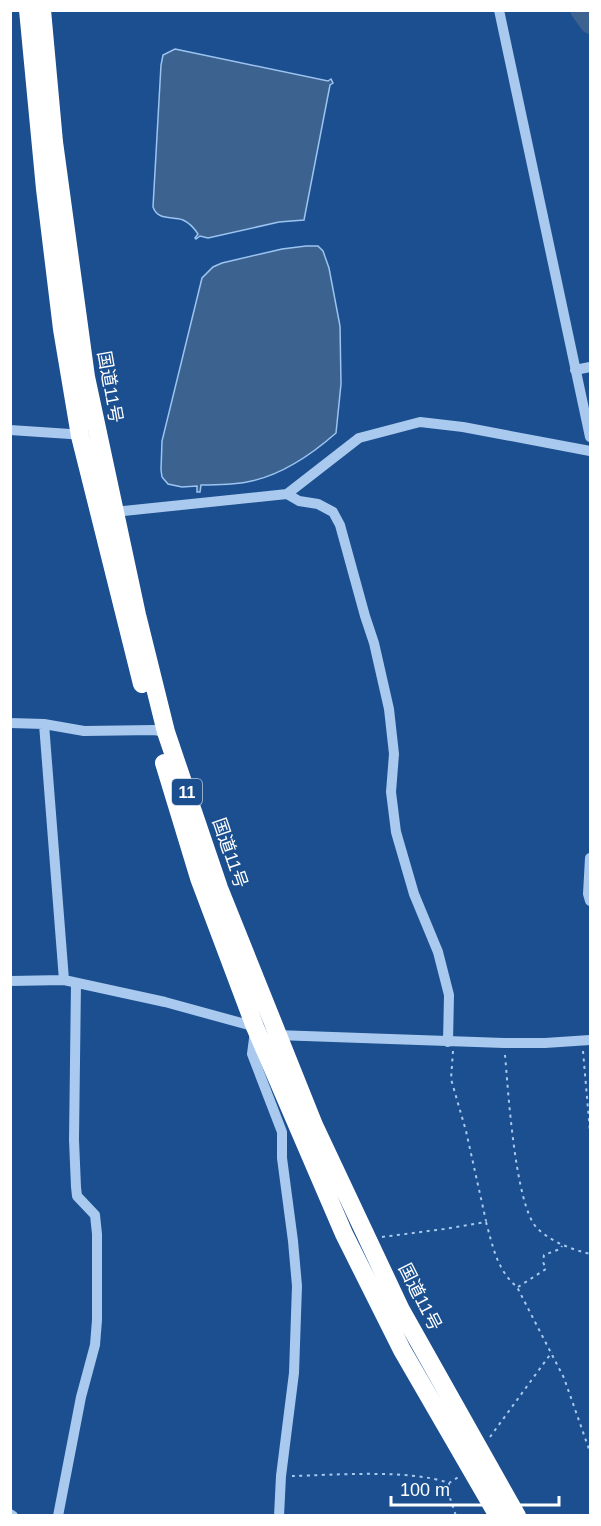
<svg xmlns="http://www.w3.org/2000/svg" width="601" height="1526" viewBox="0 0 601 1526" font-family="Helvetica,'Noto Sans JP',sans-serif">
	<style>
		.water { fill: #3c6290; stroke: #9cc4f0; stroke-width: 1.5 }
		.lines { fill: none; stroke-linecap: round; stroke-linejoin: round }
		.river { stroke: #3c6290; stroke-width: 20 }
		.path { stroke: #a9c9ee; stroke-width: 2; stroke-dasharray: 3 4.5; stroke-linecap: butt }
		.minor { stroke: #a9c9ee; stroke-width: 10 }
		.highway { stroke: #fff; stroke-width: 18 }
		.labels { text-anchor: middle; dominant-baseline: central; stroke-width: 4.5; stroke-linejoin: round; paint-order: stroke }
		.shield { fill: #1b4f8f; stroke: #bbcadd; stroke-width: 1.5 }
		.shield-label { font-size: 16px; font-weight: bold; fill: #fff }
		.street-label { font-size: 18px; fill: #fff; stroke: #1b4f8f }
	</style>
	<rect width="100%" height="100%" fill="#1b4f8f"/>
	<!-- water -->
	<path class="water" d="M175 49 328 81 331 79 333 83 330 85 304 220 279 222 208 238 200 236 196 239 195 238 198 234C194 228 190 223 183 220 172 216 158 221 153 207L161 65 163 55Z
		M306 246H318L323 251 329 268 340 326 341 384 336 433C311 455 280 476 247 482 232 485 216 485 201 485L200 492H197V486L182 487 168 484 162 477 161 470 162 441 202 278 213 267 222 263 282 249Z"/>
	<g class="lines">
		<!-- river -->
		<path class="river" d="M580 10 590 24"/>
		<!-- path -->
		<path class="path" d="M453 1051 451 1079 466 1131 486 1221
			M583 1051 590 1132
			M505 1055C508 1088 515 1206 537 1228 551 1242 571 1249 590 1254
			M382 1237 444 1229 486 1222C493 1247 497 1270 517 1287L564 1378 590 1452
			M518 1287 546 1269 543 1262 544 1255 560 1249 562 1246
			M490 1437 552 1352
			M292 1476C335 1475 409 1469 449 1483L460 1476
			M449 1483V1495L456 1516"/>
		<!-- minor -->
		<path class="minor" d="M499 10 590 437
			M575 370 590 367
			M10 430 85 435
			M287 494 299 501 318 504 333 512 340 525 365 616 374 643 389 709 394 754 391 792 396 832 414 894 438 952 449 995 448 1042
			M114 512 287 494 359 438 420 422 463 427 590 451
			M10 723 44 724 84 731 154 730 166 732
			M44 724 64 980
			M590 858 588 894 590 901
			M10 981 64 980 165 1002 256 1027
			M255 1031 252 1054 282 1132V1158L293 1241 297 1286 294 1373 281 1476 279 1516
			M276 1035 504 1043H545L590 1040
			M10 1514 13 1516
			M58 1516 81 1397 95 1345 97 1320V1234L95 1215 77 1196 76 1187 74 1140 76 983"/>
		<!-- highway -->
		<path class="highway" d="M28 10 45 189 62 329 80 436 142 684
			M42 10 54 142 86 377 137 615 166 732 219 888 314 1125 401 1310 517 1516
			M164 763 199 878 255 1027 344 1234 402 1350 498 1516"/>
	</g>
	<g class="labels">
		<!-- shield labels -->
		<rect class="shield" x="172" y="779" width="30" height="26" rx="4.5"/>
		<g class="shield-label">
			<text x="187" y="792">11</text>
		</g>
		<!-- street labels -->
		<g class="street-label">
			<text transform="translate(110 387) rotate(80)">国道11号</text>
			<text transform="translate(230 853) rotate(71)">国道11号</text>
			<text transform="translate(420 1297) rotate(63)">国道11号</text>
		</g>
	</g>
	<!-- border -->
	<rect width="601" height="1526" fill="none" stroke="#ffffff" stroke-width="24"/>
	<!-- scale -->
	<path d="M391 1496v9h168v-9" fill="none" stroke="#ffffff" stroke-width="3"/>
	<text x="400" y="1496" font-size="18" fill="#ffffff" stroke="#1b4f8f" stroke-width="4.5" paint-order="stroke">100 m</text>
</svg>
